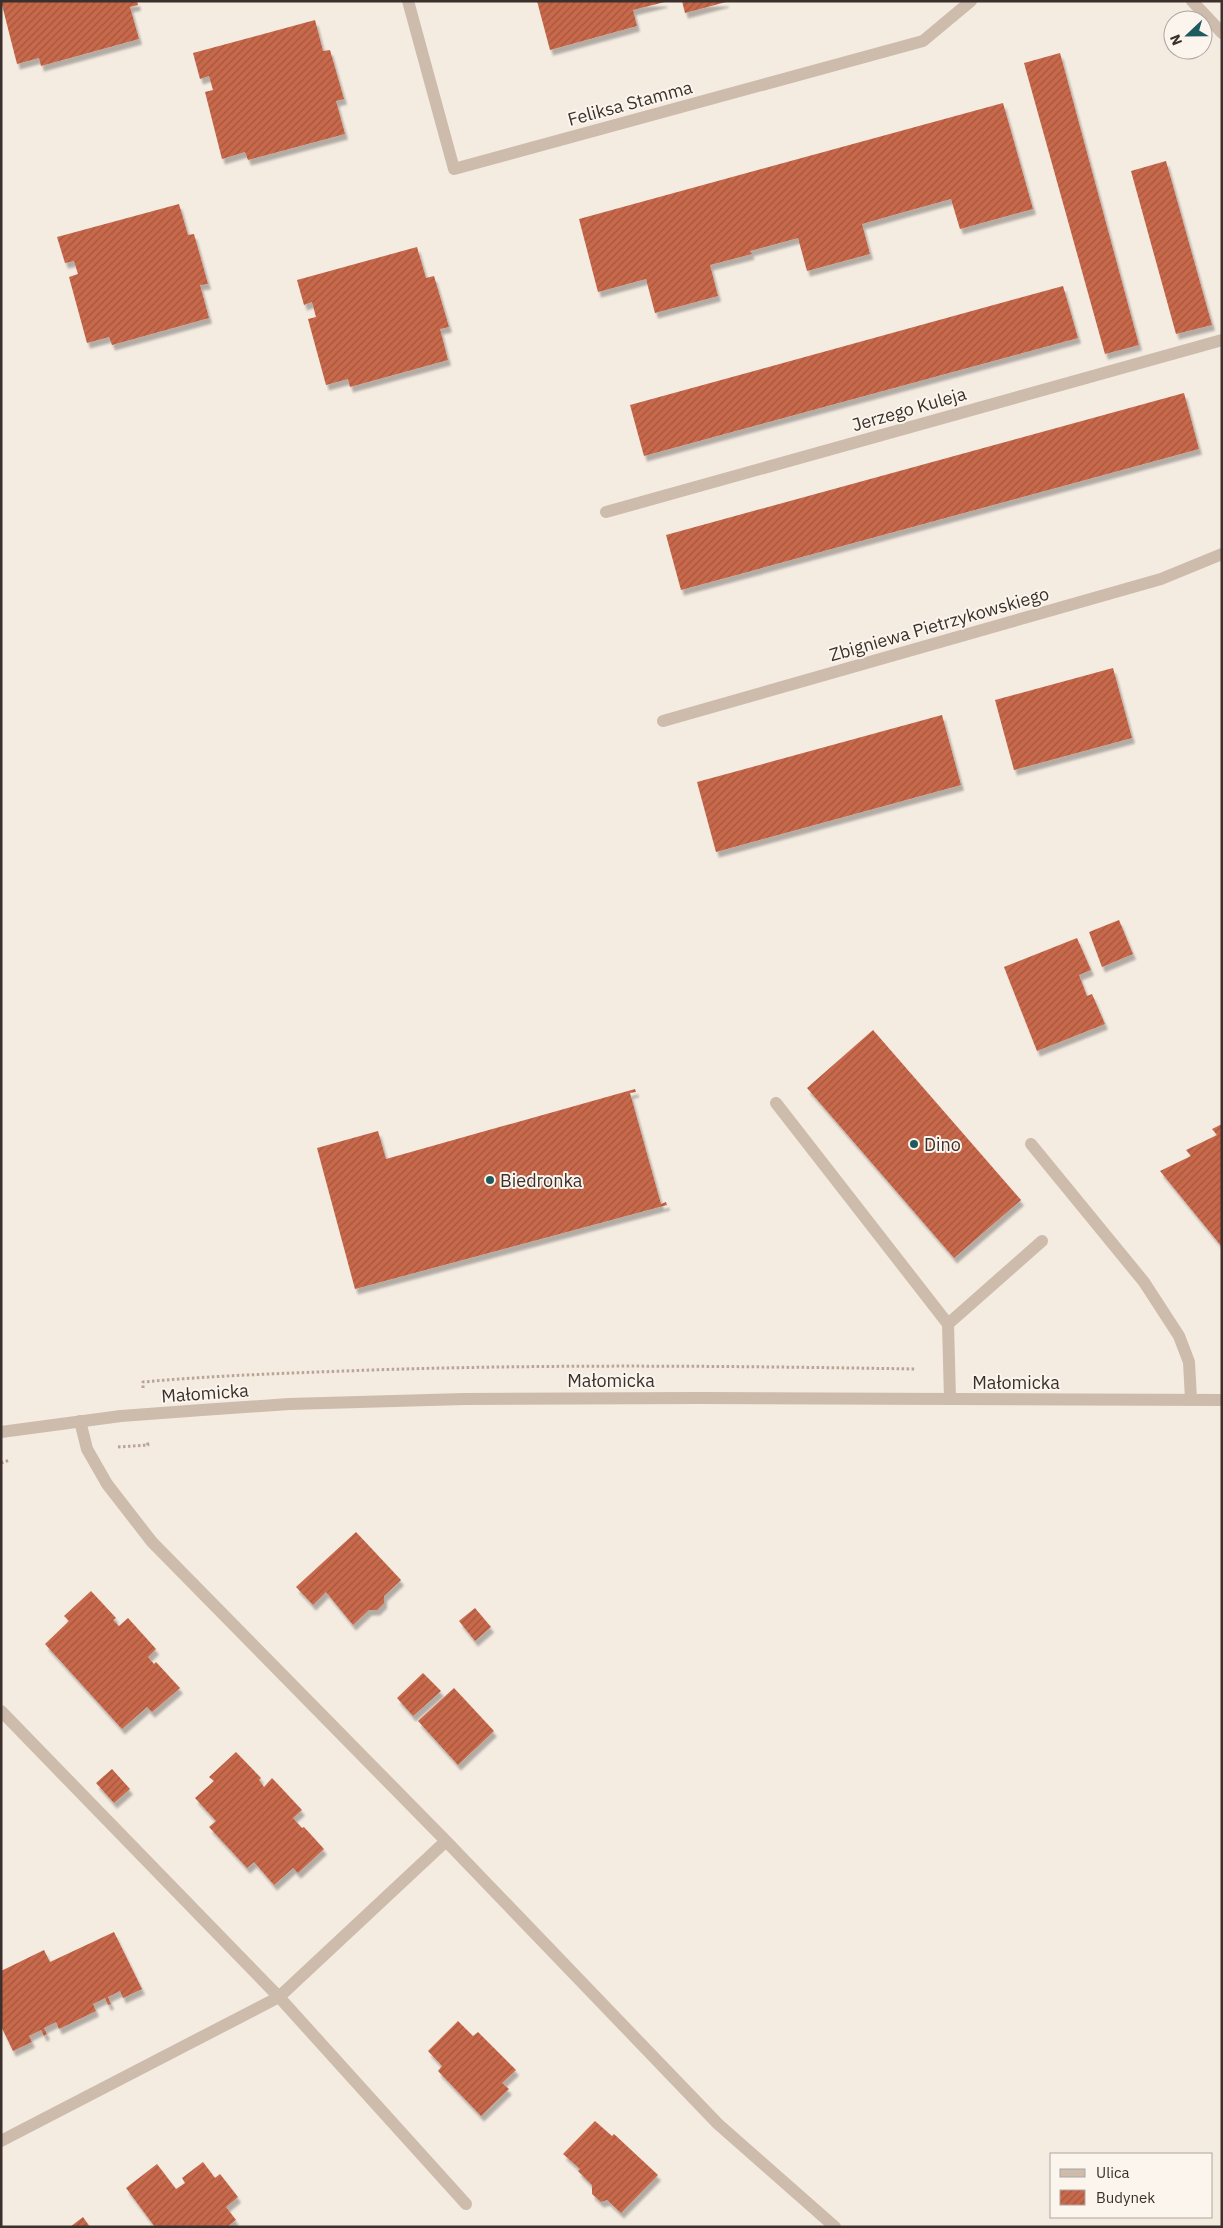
<svg xmlns="http://www.w3.org/2000/svg" width="1223" height="2228" viewBox="0 0 1223 2228" font-family="'IBM Plex Sans',sans-serif">
	<style>
		.building { fill: url(#building-hatch); filter: url(#shadow) }
		.lines { fill: none; stroke-linecap: round; stroke-linejoin: round }
		.path { stroke: #b9a596; stroke-width: 3; stroke-dasharray: 2.5 2.5; stroke-linecap: butt }
		.service { stroke: #cdbbac; stroke-width: 12 }
		.minor { stroke: #cdbbac; stroke-width: 12 }
		.tertiary { stroke: #cdbbac; stroke-width: 12 }
		.poi-dot { fill: #1f5a5e; stroke: #fbf5ee; stroke-width: 2 }
		.labels { text-anchor: middle; dominant-baseline: central; stroke-width: 4; stroke-linejoin: round; paint-order: stroke }
		.street-label { font-size: 18px; fill: #3b302b; stroke: #fbf5ee }
		.poi-label { font-size: 18px; fill: #3b302b; stroke: #fbf5ee; text-anchor: start }
	</style>
	<defs>
		<pattern id="building-hatch" width="6" height="6" patternUnits="userSpaceOnUse" patternTransform="scale(1.25)"><rect width="6" height="6" fill="#c8694b"/><path d="M-1 1l2-2M0 6l6-6M5 7l2-2" fill="none" stroke="#a4573f"/></pattern>
		<filter id="shadow"><feDropShadow dx="3" dy="5.5" stdDeviation="1" flood-color="#0004"/></filter>
	</defs>
	<rect width="100%" height="100%" fill="#f4ebe1"/>
	<!-- building -->
	<path class="building" d="M1 1H137L138 5 130 7 139 39 41 66 39 58 17 64Z
		M537 1H664L665 2 633 10 637 26 550 50Z
		M682 1H726V2L685 13Z
		M315 20 323 51 330 50 344 99 336 101 345 134 248 160 245 152 222 159 205 92 213 90 209 76 200 79 193 53Z
		M1060 53 1139 345 1105 354 1024 63Z
		M1003 103 1033 209 960 229 951 199 904 212 862 224 870 254 807 271 798 238 750 251 752 254 710 265 718 296 655 313 646 279 598 292 579 219Z
		M1166 161 1212 325 1176 334 1131 171Z
		M179 204 188 235 194 234 208 284 200 285 209 318 112 345 109 337 87 343 69 277 78 274 74 261 65 263 57 237Z
		M417 247 426 278 434 276 449 327 440 329 448 360 350 387 348 379 326 385 308 319 316 317 312 302 304 305 297 280Z
		M1063 286 1078 338 644 456 630 405Z
		M1184 393 1199 449 681 590 666 535Z
		M1113 668 1132 738 1014 770 995 700Z
		M942 715 961 785 716 852 697 782Z
		M1119 920 1133 954 1102 967 1089 932Z
		M1077 938 1091 970 1079 975 1087 996 1092 994 1105 1024 1037 1051 1004 967Z
		M873 1030 1021 1200 954 1258 807 1088Z
		M635 1089 636 1092 630 1093 661 1204 666 1202 667 1205 355 1289 317 1148 378 1131 386 1159Z
		M1222 1124V1247L1160 1171 1191 1156 1186 1150 1217 1135 1212 1129Z
		M356 1532 401 1580 384 1596V1603L377 1610H369L353 1625 326 1592 313 1605 296 1587Z
		M91 1591 116 1618 113 1620 119 1626 128 1618 156 1649 148 1657 154 1664 156 1662 180 1688 152 1712 147 1707 122 1729 45 1644 69 1621 64 1616Z
		M475 1608 491 1627 475 1641 459 1621Z
		M423 1673 441 1691 413 1716 397 1698Z
		M454 1688 494 1731 458 1765 418 1721Z
		M236 1752 261 1778 259 1780 264 1787 272 1778 302 1810 293 1818 302 1828 304 1827 324 1849 298 1873 293 1868 274 1885 254 1862 247 1868 209 1827 216 1821 195 1798 214 1781 209 1777Z
		M112 1769 130 1789 114 1803 96 1783Z
		M114 1932 142 1989 123 1998 120 1991 108 1997 111 2004 108 2005 105 1998 93 2004 96 2011 59 2029 56 2022 44 2028 47 2034 44 2036 41 2030 29 2036 32 2042 13 2051 1 2026V1971L44 1950 50 1962Z
		M458 2021 473 2036 478 2032 516 2070 502 2083 509 2089 481 2116 438 2071 442 2066 428 2051Z
		M595 2121 612 2136 614 2134 658 2175 621 2213 607 2200 601 2202 592 2194V2185L578 2171 580 2169 563 2154Z
		M203 2162 215 2178 220 2174 238 2197 226 2207 236 2220 227 2227H155L126 2188 157 2164 176 2189 185 2183 182 2178Z
		M83 2217 90 2227H70Z"/>
	<g class="lines">
		<!-- path -->
		<path class="path" d="M143 1388V1382C219 1375 295 1373 371 1370 553 1364 734 1366 915 1369
			M118 1447 148 1445 147 1441
			M1 1463 10 1460"/>
		<!-- service -->
		<path class="service" d="M776 1103 948 1324 950 1399
			M1031 1144 1144 1282 1179 1336 1189 1362 1191 1399
			M948 1324 1042 1241"/>
		<!-- minor -->
		<path class="minor" d="M408 1 454 169 923 41 971 1
			M1192 1 1222 33
			M606 512 1222 340
			M663 721 1161 579 1222 554
			M80 1421 87 1449 107 1484 152 1542 446 1841 718 2124 835 2227
			M1 1711 279 1997 466 2204
			M1 2141 279 1997 446 1841"/>
		<!-- tertiary -->
		<path class="tertiary" d="M1 1432 121 1416 202 1410 289 1404 464 1399 698 1398 1222 1400"/>
	</g>
	<!-- markers -->
	<g class="poi-dot">
		<circle cx="914" cy="1144" r="5"/>
		<circle cx="490" cy="1180" r="5"/>
	</g>
	<g class="labels">
		<!-- street labels -->
		<g class="street-label">
			<text transform="translate(630 103) rotate(-15)">Feliksa Stamma</text>
			<text transform="translate(909 409) rotate(-16)">Jerzego Kuleja</text>
			<text transform="translate(939 624) rotate(-16)">Zbigniewa Pietrzykowskiego</text>
			<text x="611" y="1380">Małomicka</text>
			<text x="1016" y="1382">Małomicka</text>
			<text transform="translate(205 1393) rotate(-4)">Małomicka</text>
		</g>
		<!-- poi labels -->
		<g class="poi-label">
			<text x="924" y="1144">Dino</text>
			<text x="500" y="1180">Biedronka</text>
		</g>
	</g>
	<!-- border -->
	<rect width="1223" height="2228" fill="none" stroke="#3b302b" stroke-width="5"/>
	<!-- legend -->
	<rect x="1050" y="2153" width="162" height="65" fill="#fbf5ee" stroke="#aea6a0"/>
	<rect x="1060" y="2169" width="25" height="8" fill="#cdbbac" stroke="#aea6a0"/>
	<text x="1096" y="2178" font-size="15" fill="#3b302b">Ulica</text>
	<rect x="1060" y="2190" width="25" height="15" fill="url(#building-hatch)" stroke="#aea6a0"/>
	<text x="1096" y="2203" font-size="15" fill="#3b302b">Budynek</text>
	<!-- north arrow -->
	<g transform="translate(1188 35) rotate(248)"><circle r="24" fill="#fbf5ee" stroke="#aea6a0"/>
	<path d="M0-4L9 19L0 12L-9 19Z" fill="#1f5a5e"/>
	<text y="-8" font-size="14" font-weight="bold" text-anchor="middle" fill="#3b302b">N</text>
	</g>
</svg>
